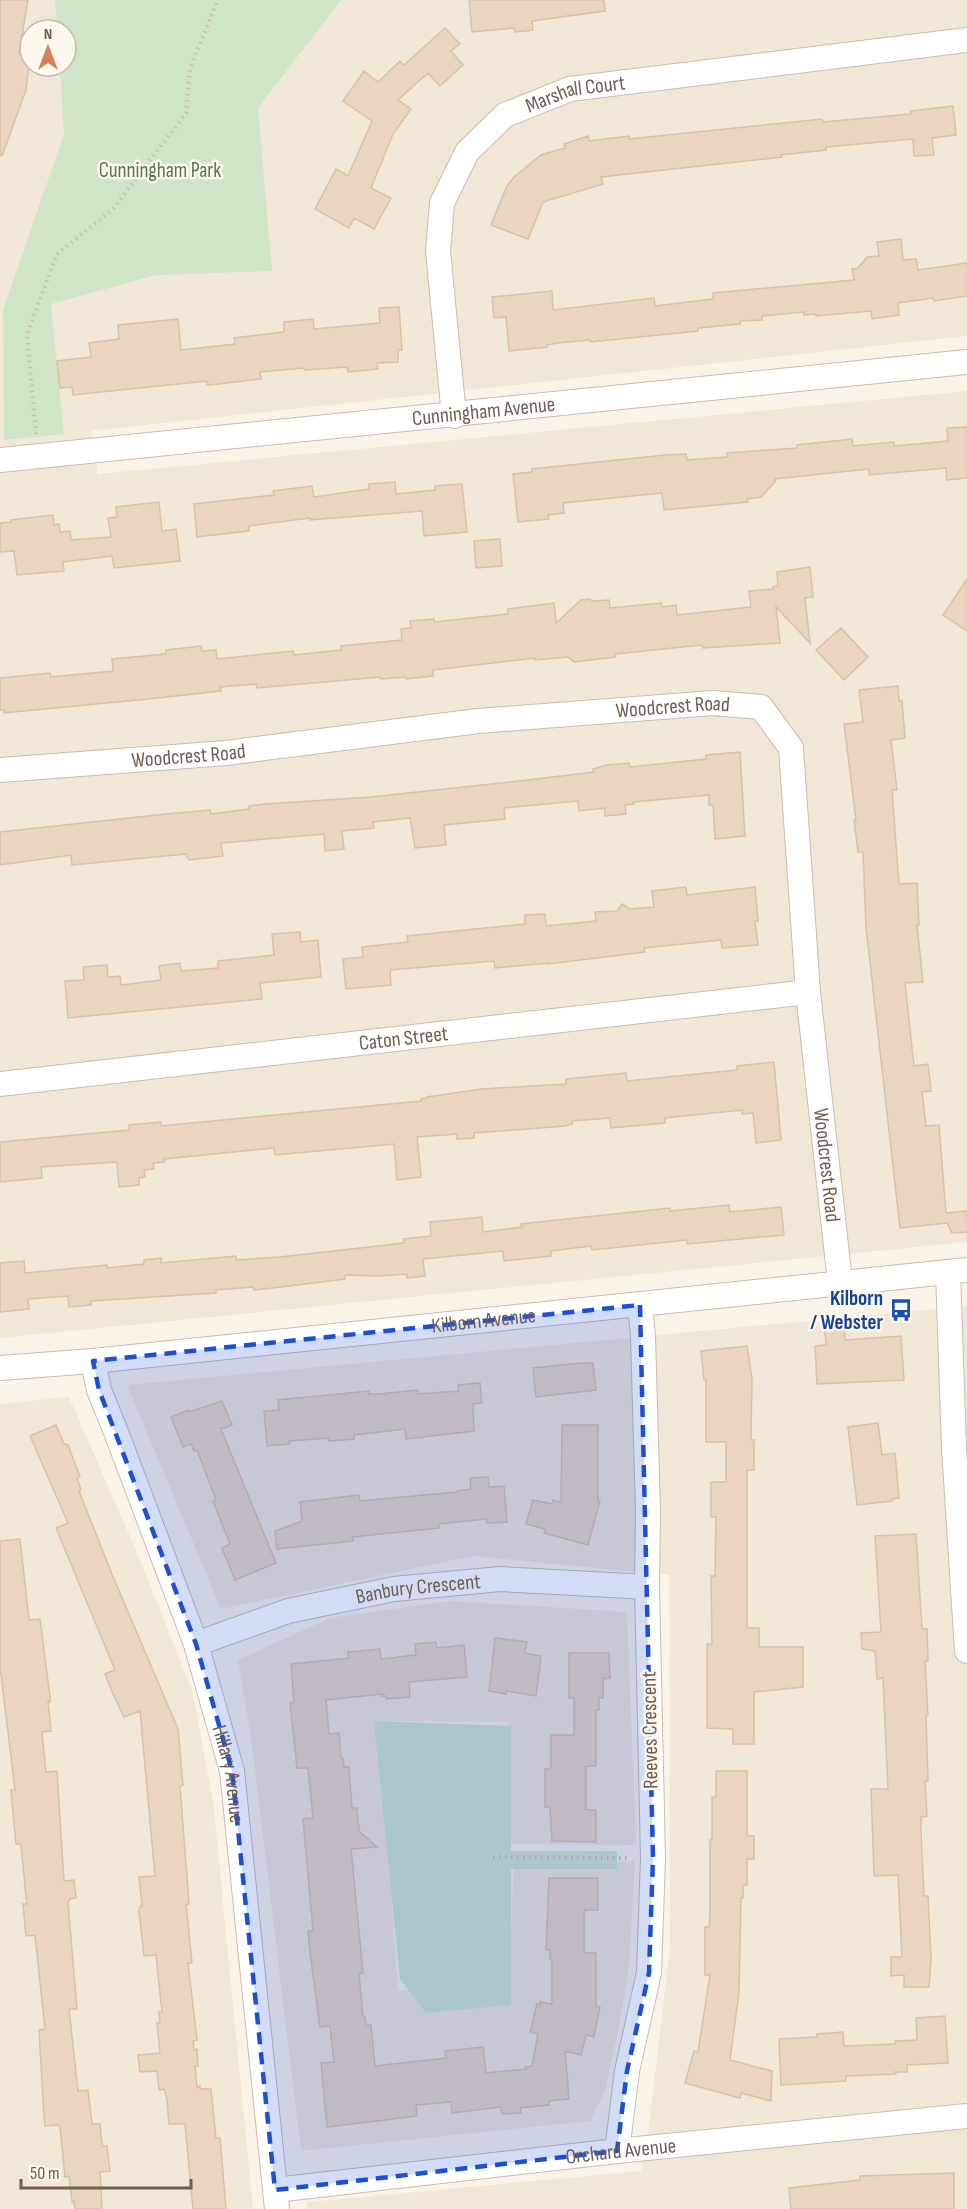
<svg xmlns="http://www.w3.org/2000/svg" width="967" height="2209" viewBox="0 0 967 2209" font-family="'Sofia Sans Condensed',sans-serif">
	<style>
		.residential { fill: #f0e7d6; fill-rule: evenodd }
		.green { fill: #d0e5c7 }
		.building { fill: #e9d5c0; stroke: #dcc0a5; stroke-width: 1.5 }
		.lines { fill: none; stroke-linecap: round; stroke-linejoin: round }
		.minor-casing { stroke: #cabdaf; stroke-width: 26 }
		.path { stroke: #d0bba6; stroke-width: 4; stroke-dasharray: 1.5 4.5; stroke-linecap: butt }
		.minor { stroke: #fff; stroke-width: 24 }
		.marked { fill: #1d4ed8; fill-opacity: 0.2; stroke: #1d4ed8; stroke-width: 4.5; stroke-dasharray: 12 8; stroke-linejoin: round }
		.labels { text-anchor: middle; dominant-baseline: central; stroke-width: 5; stroke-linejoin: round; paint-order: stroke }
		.street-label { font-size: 21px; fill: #705e4f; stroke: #fdf8ed }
		.park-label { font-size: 21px; fill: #547a4b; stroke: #fdf8ed }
		.transit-label { font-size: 21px; font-weight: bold; fill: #164399; stroke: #fdf8ed; text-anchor: end }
	</style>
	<rect width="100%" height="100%" fill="#f9f4e7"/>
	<!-- residential -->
	<path class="residential" d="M0 0H967V336L91 431 98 474 967 391V1242L0 1338ZM30 30H66V66H30Z
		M967 1306V2209H307V2202L641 2171 650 2117 670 1947 669 1575 473 1556 221 1609 127 1385Z
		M69 1397 135 1548 192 1691 213 1800 253 2209H0V1404Z
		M450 1601 627 1612 636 1845 511 1844 508 1722 379 1721 398 1991 509 1975 514 1863 635 1861 629 1967 619 2027 605 2091 590 2121 301 2151 252 1745 238 1660 330 1618Z"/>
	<!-- green -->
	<path class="green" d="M55 0H341L258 108 272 271 156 275 51 304 64 434 4 440 3 310 64 134 60 66H66V30H57Z
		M374 1721 511 1726V1851H617V1869H511V2005L426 2013 400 1979Z"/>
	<!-- building -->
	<path class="building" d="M0 0H28L19 54 30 56 26 90 2 156 0 155Z
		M469 0H604L605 11 532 21 533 30 515 32 514 28 472 32Z
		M445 28 460 44 451 51 463 65 440 86 428 73 398 100 411 109 393 134 371 188 391 198 374 229 354 218 349 228 315 209 336 169 348 176 372 121 343 101 364 71 378 82 400 61 404 65Z
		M953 106 956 135 932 138 934 155 914 156 913 139 826 147V150L781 155 782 157 601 177 603 184 543 202 528 239 491 225 507 186 514 177 541 155 565 148 564 144 588 136 589 141 629 136V139L822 119 823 122 911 114V111Z
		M901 239 903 260 916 259 918 270 967 263V296L934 301 933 298 898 303 899 315 872 319 871 311 816 316V314L804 315V312L762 316V320L740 321V324L698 328V331L590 342V340L557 343 547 345V347L509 351 506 317 494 318 492 297 552 291 553 310 654 298 655 306 713 299V293L854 280 852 269 858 268 867 257 879 256 877 242Z
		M399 307 402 350H398V362L377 363 378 369 348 372 347 367 305 370 304 368 260 372 261 379 210 385H207V381L73 395 72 387 60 388 57 361 91 357 89 343 119 339 118 325 178 319 181 350 235 344 234 338 284 332V322L313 319 314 329 380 323 379 308Z
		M967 427V478L947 480 946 468 869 475V469L821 474 775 479V482L761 497 747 499 748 502 664 510 662 493 563 503 564 513 548 515 549 519 518 522 513 474 532 472V469L665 455 686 454 687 460 728 457 727 453 797 448V445L852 439 853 446 894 442V446L948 441 947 428Z
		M395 482 396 494 435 490V486L462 484 467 532 424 536 422 511 310 520V518L249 526V531L197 537 194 504 274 495 273 491 312 486 314 497 369 489V484Z
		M159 502 162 531 176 529 180 561 114 568 112 556 63 562 64 571 17 575 14 551 0 552V523L11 522V520L53 515 54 525 59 524 60 532 70 531 71 540 111 537 108 518 117 517 116 507Z
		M500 539 502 566 476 568 474 541Z
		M810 567 813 597 805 598 810 643 776 607 780 643 703 648 702 645 615 654V657L574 662 568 657 535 660V658L433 670V676L406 679V677L381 679 380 677 257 688 256 684 220 687 221 691 148 699 4 713V710H0V678L50 673 51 677 113 671 112 659 166 654V650L201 646 202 651 216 650 217 659 293 651 294 655 341 650V646L402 640 401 629 411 628 410 621 434 619V622L508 614V609L554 603 556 623 581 600 589 599 593 601 609 600 610 608 661 603 662 607 676 605 677 615 751 607 749 591 773 589V587L778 586 777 572Z
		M967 579V631L943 615Z
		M841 628 868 657 844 680 816 650Z
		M898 686 899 701H902L905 738 891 740 897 790H892L899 884 917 883 919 925H917L923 982 905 983 914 1066 928 1064 931 1091 922 1092 926 1126 939 1125 946 1213 967 1211V1232L952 1233 947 1223 900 1228 866 927 863 852H858L854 820H856L844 724 863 722 859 690Z
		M740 752 745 836 715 839 713 805H709V795L633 802 634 804 625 805 626 814 605 816V808L579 811 578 801 504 808 505 819 444 825 446 845 415 848 410 818 373 822 374 828 342 831 344 849 325 851 324 834 221 843 223 856 189 860 186 854 72 865 71 855 0 865V832L166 814 210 810 211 814 249 809V806L265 804 371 797 519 781 594 772 593 769 607 765 629 763 630 767 706 759V755Z
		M686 887 687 895 755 887 758 921H755L758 945 722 948 721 940 644 948 645 952 548 964V963L495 968 494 961 390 970 391 985 346 989 343 959 363 957 362 947 408 942 407 936 525 924V915L545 914 546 926 596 921 595 912 617 911 622 904 630 909 654 907 652 891Z
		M300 932 301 942 318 940 321 977 260 983 262 999 68 1018 65 981 84 980 83 967 107 965 108 977 120 976 121 985 161 980 159 966 180 963 181 971 218 968V961L274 955 272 934Z
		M774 1062 781 1140 756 1143 753 1113 742 1114V1110L665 1118V1123L611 1128 610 1118 572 1121V1124L565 1126 474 1133V1138L457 1139V1134L417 1137 421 1177 397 1180 394 1144 275 1155 274 1148 164 1159 165 1162 153 1163 154 1169 144 1170 145 1177 139 1178V1185L119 1187 117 1162 41 1167 42 1178 0 1182V1142L129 1130V1125L161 1122V1126L421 1101V1099L427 1098V1097L482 1089 566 1084V1079L626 1073 627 1081 737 1070V1066Z
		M729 1205 730 1212 781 1207 784 1235 687 1244V1240L592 1250 591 1246 551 1251V1256L504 1261 503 1251 423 1259 425 1276 407 1278V1274L378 1276 345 1275V1279L273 1288 254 1290 253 1287 216 1290V1293L91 1301V1305L69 1307 68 1296 28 1299 29 1309 0 1312V1263L24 1261 25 1273 107 1265V1268L144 1264V1260L161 1258V1263L236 1256V1260L280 1257 404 1243 403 1239 431 1236 430 1222 482 1217 483 1232 522 1227 521 1224 576 1218 670 1208V1211Z
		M844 1325 845 1340 901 1336 904 1380 817 1384 815 1346 826 1345 825 1331H827V1326Z
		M747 1346 752 1379 751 1440H754V1470H747V1628H759V1647H803V1687L754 1692V1744H733V1729L707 1728V1644H712L711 1576H715L716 1517H711V1482H726V1442H706V1380H704L701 1351Z
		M581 1363H593L596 1390 536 1397 533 1368Z
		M480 1383 482 1403 473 1404 474 1431 406 1439 405 1429 354 1435V1439L329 1441 328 1438 289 1441V1444L267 1446 264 1411 279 1410 278 1400 369 1391V1394H379L418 1390V1394L459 1391 458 1385Z
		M222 1401 232 1425 221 1429 276 1563 235 1580 222 1548 230 1544 213 1501 216 1500 197 1450 194 1451 191 1444 183 1447 171 1417 189 1410V1412Z
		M878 1423 882 1455 895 1453 899 1498 892 1499V1501L857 1505 848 1427Z
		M56 1425 64 1444 68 1445 80 1477 77 1478 81 1490 79 1491 111 1572 178 1729 183 1785 180 1786 189 1904H186L192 1963H188L197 2040 193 2041 194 2050 197 2049 198 2066H195L197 2087 200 2086V2089H211L216 2138H220L226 2209H193L185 2124H169L167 2099 164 2089 159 2090 157 2071 140 2072 138 2055 160 2053 157 2023H160L159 2012H162L156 1955 144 1956 139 1911 140 1906H142L139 1877 155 1876 140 1711 124 1717 113 1694 105 1674 115 1670 56 1528 68 1523 30 1436Z
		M562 1425H598V1500L600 1501 588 1545 544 1533 545 1529 526 1524 533 1500 552 1504 553 1500 561 1502Z
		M488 1477 489 1487 504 1486 507 1522 487 1523 486 1519 439 1524V1528L352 1537 353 1541 277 1549 275 1531 302 1521 300 1502 359 1495 360 1501 457 1492V1491L471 1489 470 1478Z
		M916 1534 922 1629H927L928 1661H925L928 1715 926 1716 928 1781H925L927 1816 921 1817V1830L924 1896H928L931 1959 929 1987H904V1975L891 1976V1957H902L898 1875 874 1876 873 1846 871 1789H888L883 1678 877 1679 875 1651 862 1649 861 1633 881 1632 875 1536Z
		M20 1539 29 1620 40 1619 50 1697V1702H48L51 1731 42 1732 46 1772 57 1771 64 1881 74 1880 76 1898 70 1899 68 1903 77 2009H69L78 2091 88 2090 92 2124H100L102 2146H107L110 2171 100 2172 102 2209H75L74 2201 72 2202 69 2176 65 2177 60 2127 58 2125 45 2126 44 2116 39 2030 45 2029 35 1935 26 1936 23 1904H27L26 1898 21 1844H16L11 1790H15L0 1666V1541Z
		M495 1638 527 1642 525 1653 541 1656 536 1696 506 1691V1694L489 1691Z
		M436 1642 437 1648 464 1645 467 1677 409 1682 410 1697 386 1699V1696H382V1694L326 1700 329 1734 339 1733 341 1758H343L344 1767H349L352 1808H357L359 1831 377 1847 351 1849 363 1973H359L363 2017H365L366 2026 371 2025 375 2066 446 2058 445 2051 483 2047 486 2073 526 2069 525 2067 532 2066 538 2034 530 2032 537 2004 540 2005V2002L552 2004V1959H550V1950H546L549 1878H598V1910H585L584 1915V1953H596V2006L600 2007 594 2037 586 2035 581 2055 565 2051 569 2099 549 2101V2105L520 2108 521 2113 502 2114 501 2107 452 2113 451 2102 416 2105 417 2116 327 2127 321 2063 334 2062 330 2026 320 2027 311 1960 308 1931H313L303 1819 313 1818 308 1768H297L290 1703 294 1702 291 1664 349 1658 348 1652 380 1649 381 1659 416 1655 415 1644Z
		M569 1653H609L610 1678 603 1679V1698H599V1710H596V1766H586V1810H596V1842L552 1841 550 1807H545V1769H550L551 1764V1735H574V1698H569Z
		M716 1771H747V1836H754V1859H747V1885H743V1898H741L739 1992 730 2060 772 2071 771 2101 741 2093 740 2098 685 2083 694 2051 698 2052 710 1975H705V1927H709L710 1914V1840H712V1797H716Z
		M945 2016 948 2063 907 2065V2072H895L896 2074 846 2076V2081L781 2085 779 2039 817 2037V2034L843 2032 844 2046 895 2044V2041L917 2040 916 2018Z
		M954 2173V2209H791L789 2188 860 2180V2176Z"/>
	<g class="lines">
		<!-- minor casing -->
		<g class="minor-casing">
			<g id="minor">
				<path id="s1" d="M454 416 438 251 442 203 467 152 505 115 570 89 967 40"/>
				<path id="s2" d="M0 460 967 362"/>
				<path id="s3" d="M0 770 226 753 478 721 713 703 761 707 791 748 808 992 840 1282"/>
				<path id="s4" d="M0 1084 808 992"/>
				<path d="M948 1272 954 1448 967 1651"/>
				<path id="s5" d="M93 1361 99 1390 116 1432 196 1644 232 1771 277 2209"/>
				<path id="s6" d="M0 1368 93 1361 967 1270"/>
				<path id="s7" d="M196 1644 288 1611 394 1589 500 1579 647 1587"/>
				<path d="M617 2151 627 2071 649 1973 653 1858 647 1587 648 1510 643 1336 640 1305"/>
				<path id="s8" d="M275 2190 617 2151 967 2116"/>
			</g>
		</g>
		<!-- path -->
		<path class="path" d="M36 434 27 334 57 254 113 209 186 113 190 68 218 0
			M493 1857 631 1858"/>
		<!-- minor -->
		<use href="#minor" class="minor"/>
	</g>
	<!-- marked area -->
	<path class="marked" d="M640 1305 653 1858 649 1973 627 2071 617 2151 275 2190 232 1771 196 1644 99 1390 93 1361Z"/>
	<!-- icons -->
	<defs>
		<g id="bus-bare" transform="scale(1.8)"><path d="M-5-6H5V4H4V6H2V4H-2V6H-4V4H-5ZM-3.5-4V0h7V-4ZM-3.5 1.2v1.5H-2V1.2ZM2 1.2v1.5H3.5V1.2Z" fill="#1a4fb4" stroke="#fdf8ed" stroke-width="2.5" paint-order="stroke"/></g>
	</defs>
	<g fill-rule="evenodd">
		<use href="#bus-bare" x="901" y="1310"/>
	</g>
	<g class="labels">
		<!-- street labels -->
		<g class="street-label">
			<text stroke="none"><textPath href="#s1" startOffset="398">Marshall Court</textPath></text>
			<text stroke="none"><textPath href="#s2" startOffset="486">Cunningham Avenue</textPath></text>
			<text stroke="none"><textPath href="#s3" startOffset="676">Woodcrest Road</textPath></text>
			<text stroke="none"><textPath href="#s3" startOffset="189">Woodcrest Road</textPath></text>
			<text stroke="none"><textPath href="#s4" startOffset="406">Caton Street</textPath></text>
			<text stroke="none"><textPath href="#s3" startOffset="1234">Woodcrest Road</textPath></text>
			<text stroke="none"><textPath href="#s6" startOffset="486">Kilborn Avenue</textPath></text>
			<text stroke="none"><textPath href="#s7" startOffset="230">Banbury Crescent</textPath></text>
			<text transform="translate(650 1730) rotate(-91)">Reeves Crescent</text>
			<text stroke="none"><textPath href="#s5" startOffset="436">Hillary Avenue</textPath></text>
			<text stroke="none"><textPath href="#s8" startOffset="348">Orchard Avenue</textPath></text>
		</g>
		<!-- park labels -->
		<g class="park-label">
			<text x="160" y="170">Cunningham Park</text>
		</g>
		<!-- transit labels -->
		<g class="transit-label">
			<text x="883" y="1298">Kilborn<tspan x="883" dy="24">/ Webster</tspan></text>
		</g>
	</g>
	<!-- north arrow -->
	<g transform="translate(48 48)"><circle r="28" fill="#fdf8ed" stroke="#c5baae" stroke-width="1.5"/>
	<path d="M0-4.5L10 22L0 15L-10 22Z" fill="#d4845c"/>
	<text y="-9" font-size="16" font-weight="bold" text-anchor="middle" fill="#705e4f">N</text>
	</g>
	<!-- scale -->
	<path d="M21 2179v9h170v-9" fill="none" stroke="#705e4f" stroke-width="3"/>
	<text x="30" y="2179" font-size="18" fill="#705e4f" stroke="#fdf8ed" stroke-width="4.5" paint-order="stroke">50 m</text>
</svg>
